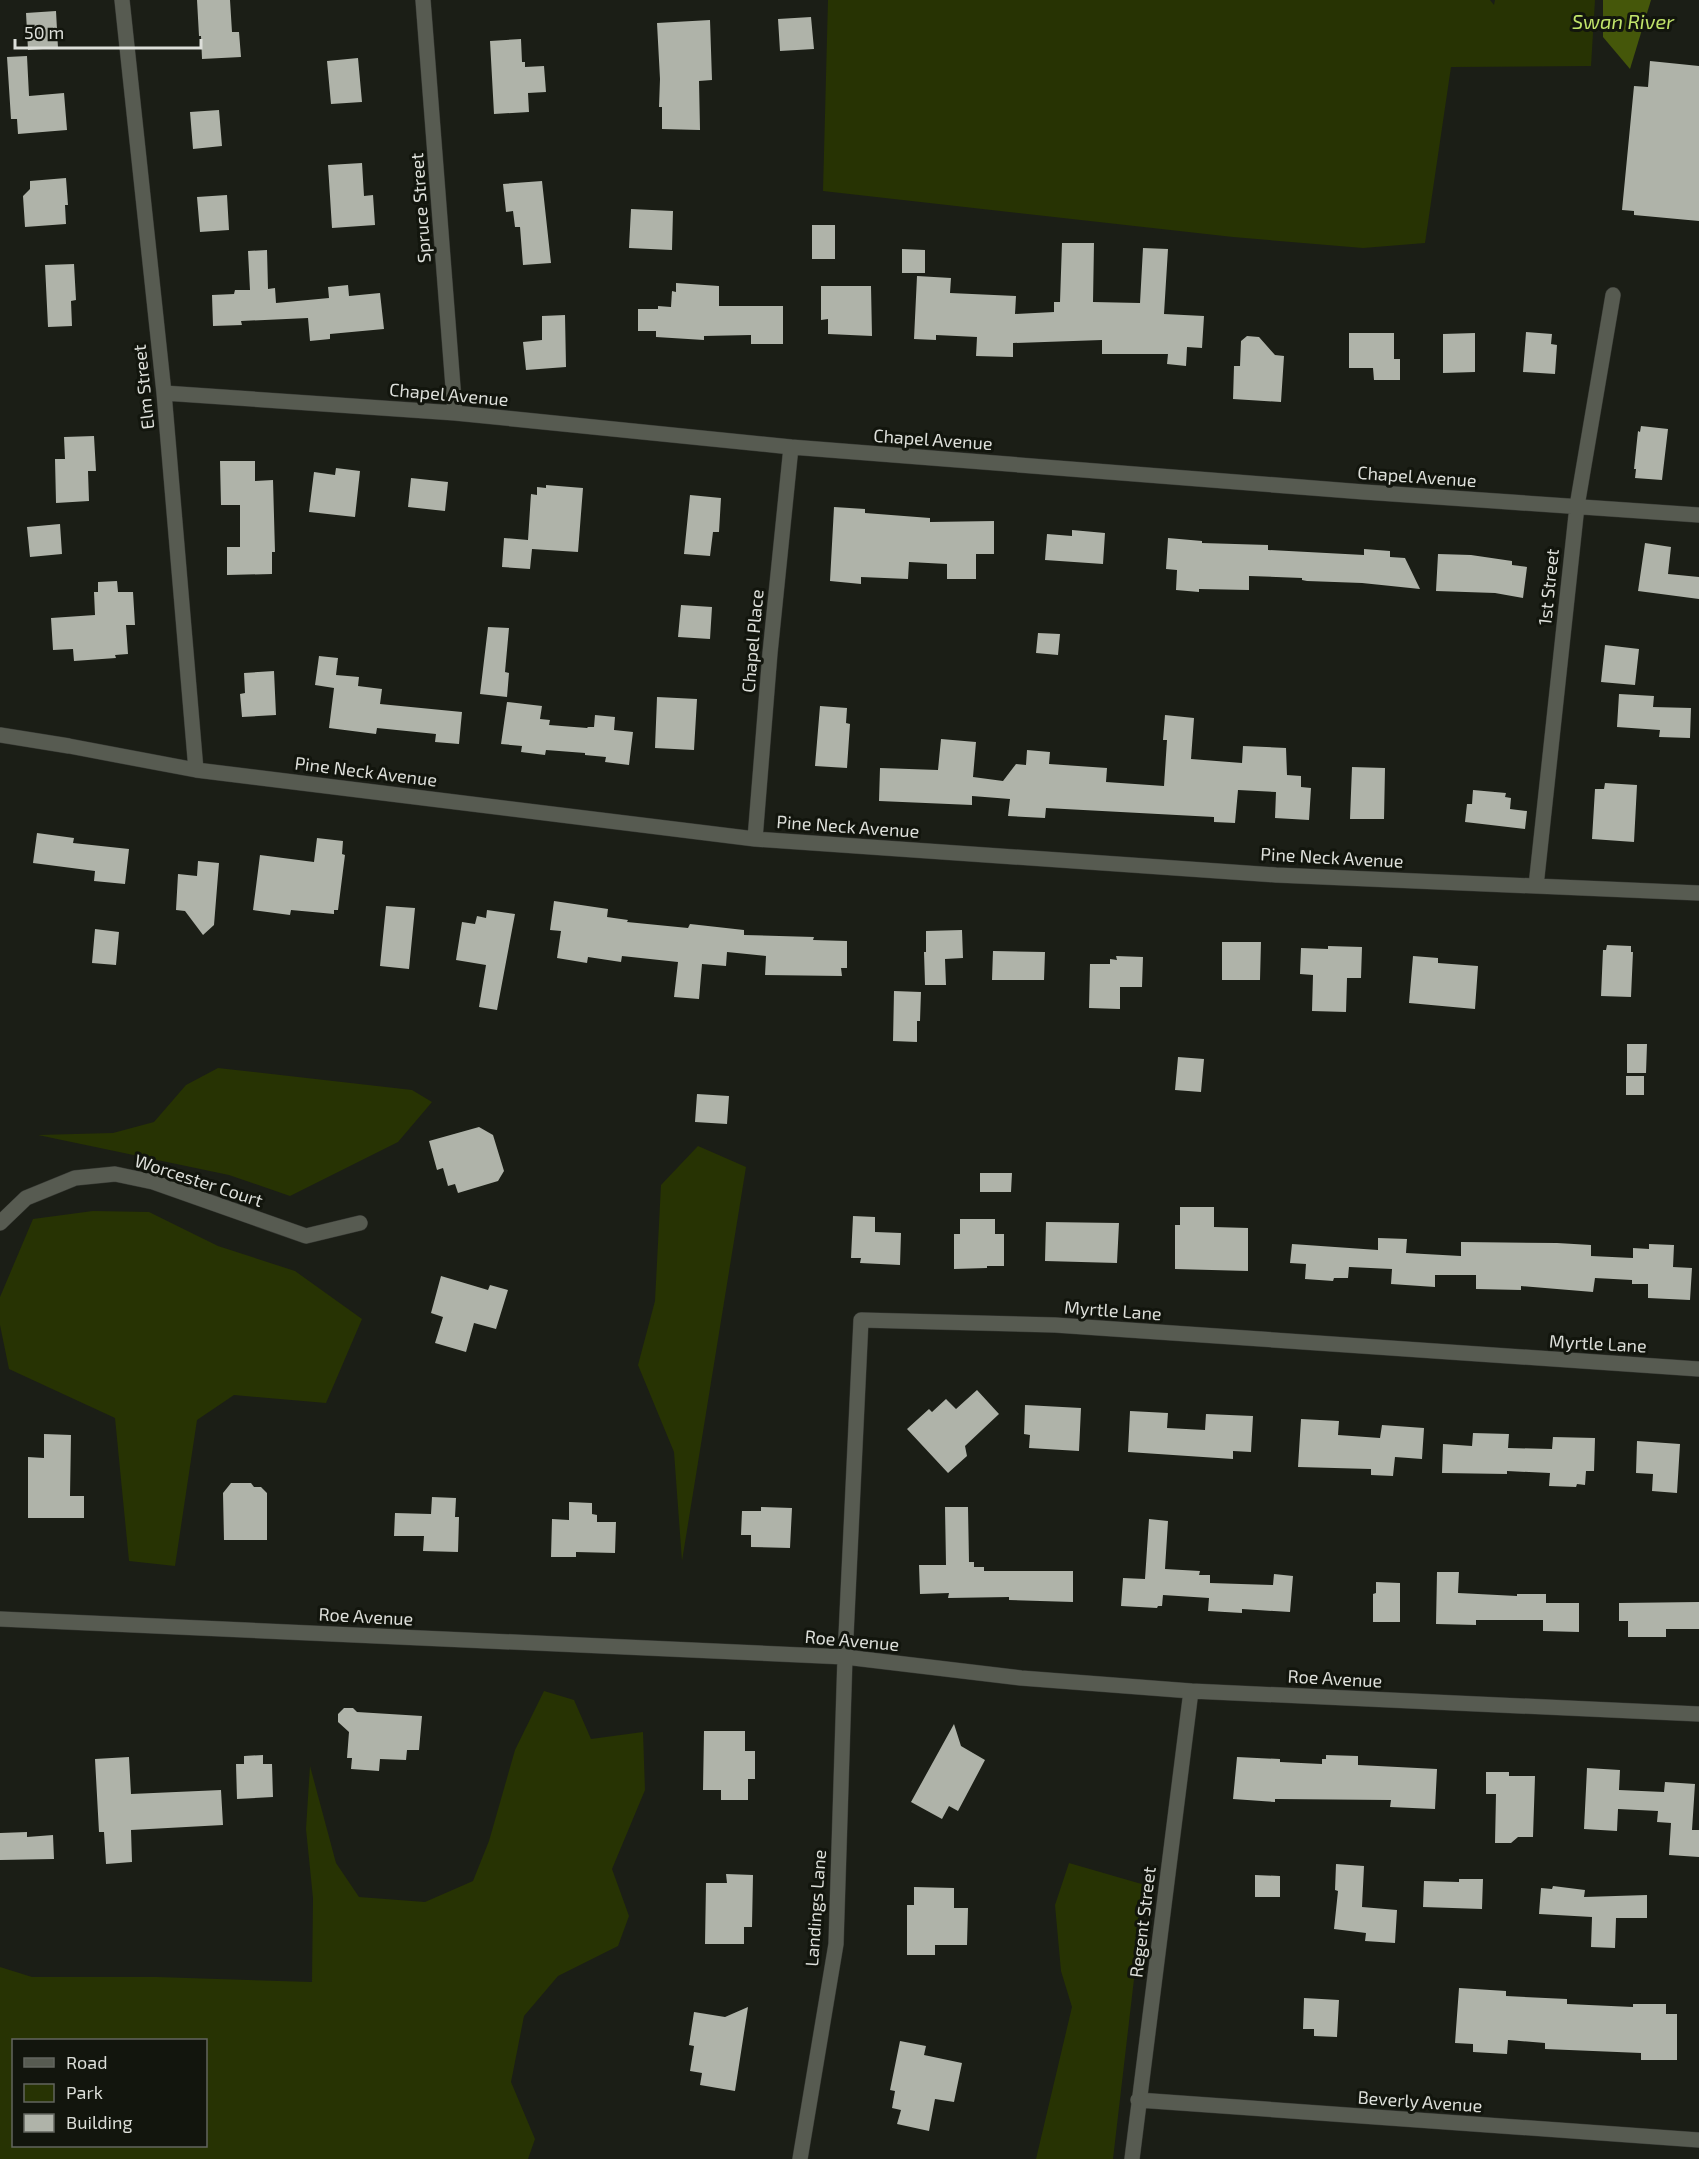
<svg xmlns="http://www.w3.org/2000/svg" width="1699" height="2159" viewBox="0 0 1699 2159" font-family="'Exo 2',sans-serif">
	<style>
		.green { fill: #273303; fill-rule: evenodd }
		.water { fill: #45570a }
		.building { fill: #afb3a9 }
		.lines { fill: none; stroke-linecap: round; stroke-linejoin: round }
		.minor-casing { stroke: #353732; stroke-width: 16 }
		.minor { stroke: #575b51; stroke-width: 15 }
		.labels { text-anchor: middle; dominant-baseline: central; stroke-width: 6; stroke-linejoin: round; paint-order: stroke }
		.street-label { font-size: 18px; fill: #dddfda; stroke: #12150d }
		.water-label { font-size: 20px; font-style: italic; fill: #c2e56b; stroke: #12150d }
	</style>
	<rect width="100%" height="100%" fill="#1b1e16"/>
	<!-- green -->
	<path class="green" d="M828 0H1490L1494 5 1495 0H1595L1591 66 1451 67 1425 243 1363 248 1233 237 823 191Z
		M218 1068 412 1090 432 1102 398 1142 290 1196 229 1175 38 1135 113 1133 154 1122 186 1085Z
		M698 1146 746 1167 682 1561 674 1452 638 1365 655 1301 661 1185Z
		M93 1211 149 1212 218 1246 295 1271 362 1319 326 1403 234 1395 197 1420 175 1566 129 1561 115 1418 9 1369 0 1325V1297L33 1219Z
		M544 1691 574 1700 591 1739 643 1732 645 1790 612 1869 629 1916 618 1946 558 1976 524 2016 511 2082 535 2139 528 2159H0V1967L32 1977H157L312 1982 313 1898 306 1829 310 1766 336 1863 359 1897 425 1902 473 1881 489 1841 515 1750ZM14 2040H206V2146H14Z
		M1069 1863 1145 1885 1113 2159H1036L1072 2007 1061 1971 1055 1905Z"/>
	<!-- water -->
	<path class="water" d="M1603 0H1651L1630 69 1603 37Z"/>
	<!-- building -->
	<path class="building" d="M197 0H230L232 32H239L241 57 202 59 201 36H199Z
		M56 11 58 48 28 50 26 13Z
		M811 17 814 49 780 51 778 19Z
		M710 20 712 80 699 81 700 130 662 129V107H659L660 79 657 23Z
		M521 39 522 62H525V67L544 66 546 92 528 93 529 112 494 114 490 41Z
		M27 56 29 96 64 93 67 130 18 134 17 119H11L7 57Z
		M358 58 362 102 331 104 327 61Z
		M1650 61 1699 66V221L1634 215V211L1622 210 1634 86 1648 87Z
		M219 110 222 146 193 149 190 112Z
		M362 163 364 196 373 195 375 225 332 228 328 165Z
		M66 178 68 205H65L66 224 25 227 23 196 30 189V181Z
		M542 181 551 263 523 265 520 227H515L513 211 506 212 503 184Z
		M227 195 229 230 200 232 197 197Z
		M631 209 673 211 672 250 629 248Z
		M812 225H835V259H812Z
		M1062 243H1094L1093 302 1140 303 1143 248 1168 249 1164 314 1204 316 1202 348 1187 347 1186 366 1167 364 1168 354H1102V340L1013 343V357L976 356 977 337 936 335V340L914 339 917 276 951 278 950 293 1016 296 1015 314 1054 312V302H1060Z
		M902 249 925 250V273H902Z
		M267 250 268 289 275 288 276 303 329 298 328 287 348 285 349 296 380 293 384 329 330 334V339L310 341 308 318 241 321 242 325 213 326 212 295 234 294 235 290H250L248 251Z
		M74 264 76 300 71 301 72 326 48 327 45 265Z
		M676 283 719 286V306H783V344H751V335L704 336V340L656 337V331H638V309H658V306L671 307 672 291 676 292Z
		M821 286H871L872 336 828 334V319L821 320Z
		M565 315 566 367 526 370 523 342 542 340V316Z
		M1526 332 1552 334 1551 344 1557 345 1555 374 1523 372Z
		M1349 333H1394V359H1400V380H1374L1373 368H1349Z
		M1475 333V372L1443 373V334Z
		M1247 336 1259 337 1275 355 1284 356 1281 402 1233 399 1234 366H1240L1241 341Z
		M1641 426 1668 429 1662 480 1635 478 1636 469H1634L1638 431 1640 432Z
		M94 436 96 471H88L89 501 56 503 55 459H65L64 437Z
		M220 461H255V481L273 480 275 552H272V574L227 575V547H240V505H221Z
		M336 468 360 471 355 517 309 512 314 472 335 475Z
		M411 478 448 482 445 511 408 507Z
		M546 485 583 488 578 552 532 549 530 569 502 567 504 538 528 540 531 494 537 495V487L546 488Z
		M690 495 721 498 719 532H713L710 556 684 554Z
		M834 507 865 509V513L930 518V522L994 521V554H976V579H947V564L909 562 908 579 861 577V584L830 581Z
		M60 524 62 554 30 557 27 527Z
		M1072 530 1105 533 1103 564 1045 560 1047 534 1072 536Z
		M1168 538 1202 541V543L1268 545V550L1364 555V549L1390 551V557L1405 558 1420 589 1362 583 1307 581 1302 580V578L1249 576V590L1199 589V592L1176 590 1177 570 1166 569Z
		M1645 543 1671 547 1668 574 1699 577V599L1638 591Z
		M1438 554 1471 555 1512 561V565L1527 567 1523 598 1495 593 1436 591Z
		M117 581 118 592H133L135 625H126L128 654 115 655 116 658 74 661 73 649 53 650 51 618 95 615 94 592H98V582Z
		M681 605 712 607 710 639 678 637Z
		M488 627 509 628 505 672 509 673 507 697 480 694Z
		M1038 633 1060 634 1058 655 1036 653Z
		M1605 645 1639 649 1635 685 1601 682Z
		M319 656 338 658 336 675 359 677 358 686 382 689 380 704 462 712 459 744 435 742 436 734 377 728 376 734 329 728 334 688 315 685Z
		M274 671 276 715 242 717 240 694 245 693 244 673Z
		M1619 694 1654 696 1653 707 1691 708 1690 738 1659 737 1660 730 1617 727Z
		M657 697 697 699 694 750 655 748Z
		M507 702 542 706 540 719 550 720 549 725 587 728 588 727H594L595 715 615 717 614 730 633 732 629 765 605 762 606 757 585 755V753L546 750 545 755 521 752 522 746 501 744Z
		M820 706 847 708 846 723 850 724 847 768 815 766Z
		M1165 715 1194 718 1191 759 1242 763 1243 746 1286 748 1287 775 1301 776V787L1311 788 1309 820 1275 818 1276 792 1238 790 1235 823 1214 822V817L1046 808 1045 818 1008 816 1010 799 972 796V805L879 801 880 768 938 770 941 739 976 742 973 777 1003 781 1016 764 1026 765 1027 750 1050 752 1049 764 1107 768 1106 782 1164 786 1167 740H1163Z
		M1352 767 1385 768 1384 819H1350Z
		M1605 783 1637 785 1634 842 1592 839 1595 789H1604Z
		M1473 790 1506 793 1505 797 1511 798 1510 809 1527 811 1525 829 1465 822 1467 804H1472Z
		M37 833 74 838 73 843 129 849 125 884 94 881 95 871 33 863Z
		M317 838 343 841 342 854 345 855 338 910H334V914L291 910 290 915 253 910 260 855 314 862Z
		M198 861 219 863 214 925 203 935 185 911 176 910 178 874 197 876Z
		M554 901 608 909 607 917 628 920 627 922 688 928 690 924 744 930V935L814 937 813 940 847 941V968H841L842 976 765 975 766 956 727 952 726 966 702 964 699 999 674 997 678 962 622 956 621 962 588 957 587 963 557 958 561 931 550 930Z
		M386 906 415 908 409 969 380 966Z
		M487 910 515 914 497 1010 479 1007 486 965 456 960 462 922 475 924 477 916 486 918Z
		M95 929 119 932 116 965 92 963Z
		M962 930 963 958 945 959 946 985H925L924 952H926V931Z
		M1222 942H1261L1260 980H1222Z
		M1607 945 1631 946V952H1633L1631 997 1601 996 1603 950H1606Z
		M1328 946 1362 947 1361 978H1347L1346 1012 1312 1011 1313 975 1300 974 1301 948 1328 949Z
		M993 951 1045 952 1044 980H992Z
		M1116 956 1143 957 1142 987H1120V1009L1089 1008 1090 964H1110V959L1117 960Z
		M1413 956 1438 958V963L1478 966 1475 1009 1409 1003Z
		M894 991 921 992 920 1021H917V1042L893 1041Z
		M1627 1044H1647L1646 1073H1627Z
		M1178 1057 1204 1059 1201 1092 1175 1090Z
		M1626 1076H1644V1095H1626Z
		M697 1094 729 1096 727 1124 695 1122Z
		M479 1127 493 1135 504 1171 498 1181 458 1193 455 1184 448 1186 443 1168 437 1170 429 1141Z
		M980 1173H1012L1011 1192H980Z
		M1180 1207H1214V1227L1248 1228V1271L1175 1269V1225H1180Z
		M853 1216 875 1217V1232L901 1233 900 1265 860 1263 861 1258H851Z
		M960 1219H995V1234H1004V1266H987V1268L954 1269V1234H960Z
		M1046 1222 1119 1223 1117 1263 1045 1261Z
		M1378 1238 1407 1239 1406 1253 1461 1256V1242L1557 1243 1591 1245V1256L1633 1258V1248L1649 1249V1244L1674 1245 1673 1267 1692 1268 1690 1300 1648 1298V1284H1632V1280L1595 1278 1593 1292 1521 1286V1290L1476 1289V1275H1435V1287L1391 1284 1392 1269 1349 1267 1348 1278H1334L1333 1281 1305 1279 1306 1264 1290 1263 1292 1244 1378 1250Z
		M441 1276 488 1290 490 1285 508 1290 496 1329 474 1323 466 1352 435 1343 443 1317 431 1313Z
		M977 1390 999 1414 965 1446 967 1456 948 1473 907 1429 929 1409 932 1412 946 1399 956 1409Z
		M1025 1405 1081 1408 1079 1451 1029 1448 1030 1435 1024 1434Z
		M1130 1411 1168 1413 1167 1428 1205 1430 1206 1414 1253 1416 1251 1452 1233 1451V1459L1128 1452Z
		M1301 1419 1339 1421 1338 1435 1380 1438 1382 1425 1424 1428 1422 1459 1395 1457 1393 1476 1371 1475V1469L1298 1467Z
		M1473 1433 1509 1434 1508 1448 1552 1449 1553 1437 1595 1438 1594 1471H1586L1585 1485 1577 1484 1576 1487 1549 1486 1550 1473 1507 1471V1474L1442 1473 1443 1444 1472 1446Z
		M44 1434 71 1435 70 1496H84V1518H28V1457L44 1458Z
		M1637 1441 1680 1444 1677 1493 1652 1491 1653 1474 1636 1473Z
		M231 1483H251L254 1487H261L267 1493V1540H224L223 1493Z
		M432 1497 456 1498 455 1517H459L458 1552 423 1551 424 1536H394L395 1513 431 1514Z
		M569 1502 592 1503V1514L597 1515V1522H616L615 1553 576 1552V1557H551L552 1519 569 1520Z
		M761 1507 792 1508 790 1548 751 1547V1535H741L742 1511H761Z
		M945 1507H968L969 1562H974V1567H984V1571H1073V1602L1009 1600V1597L948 1598 949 1593 920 1594 919 1565H946Z
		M1149 1519 1168 1521 1165 1569 1200 1571 1199 1575H1210V1583L1273 1585 1274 1574 1293 1576 1290 1612 1242 1609V1613L1208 1611 1209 1598 1163 1595 1162 1606H1158L1157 1608 1121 1606 1123 1578 1145 1579Z
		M1437 1572H1459L1458 1593 1517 1596V1594H1546V1603H1579V1632L1543 1631V1620H1476V1625L1436 1624Z
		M1376 1582 1400 1583V1622H1373V1594L1376 1593Z
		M1699 1602V1629H1666V1637H1628V1621H1619V1603Z
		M344 1708H353L357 1712 422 1716 419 1750H407L406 1760 380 1759 379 1771 351 1769 352 1758H347L349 1732 338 1722V1714Z
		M954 1724 961 1746 985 1760 958 1811 949 1806 942 1819 911 1802Z
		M704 1731H745V1751H755V1779H748V1800H721V1790H703Z
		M263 1755V1764H272L273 1797 237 1799 236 1764H244V1756Z
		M1326 1755 1358 1756V1765L1437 1769 1435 1809 1390 1807 1391 1800 1275 1799V1802L1233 1799 1237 1757 1280 1759V1762L1322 1764V1759H1326Z
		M129 1757 131 1794 221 1790 223 1825 131 1830 132 1862 106 1864 104 1832H99L95 1759Z
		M1587 1768 1620 1770 1619 1790 1664 1792 1665 1782 1695 1784 1692 1830H1699V1857L1669 1855 1671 1823 1657 1822 1658 1811 1618 1809 1617 1831 1584 1829Z
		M1486 1772H1509V1776H1535L1533 1837H1518L1511 1843H1495L1496 1794H1486Z
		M27 1832V1837L53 1835 54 1859 0 1860V1833Z
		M1336 1864 1364 1866 1362 1907 1397 1910 1395 1943 1365 1941 1366 1933 1334 1929 1338 1891 1335 1890Z
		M726 1874 753 1875 752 1927H744V1944H705L706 1883H727Z
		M1255 1875 1280 1876V1897H1255Z
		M1459 1879H1483L1482 1909 1423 1907 1424 1881 1459 1882Z
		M1553 1886 1585 1890 1584 1897 1647 1895V1918H1616L1615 1948 1591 1947 1592 1917 1539 1914 1541 1888 1552 1889Z
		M914 1887 954 1888V1908H968L967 1945H935V1955H907V1905H914Z
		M1459 1988 1506 1991V1996L1567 1999V2004L1633 2007V2004H1666V2014H1677V2060H1641V2053L1545 2049V2043L1508 2040 1507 2054 1473 2052V2044L1455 2043Z
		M1304 1998 1339 2000 1337 2037 1314 2036V2029H1303Z
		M748 2007 735 2091 700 2085 702 2073 690 2071 694 2046 689 2045 694 2012 725 2017Z
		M900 2041 926 2046 924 2055 962 2063 954 2102 935 2099 929 2131 897 2124 901 2110 892 2108 895 2091 890 2090Z"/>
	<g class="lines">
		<!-- minor casing -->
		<g class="minor-casing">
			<path id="minor" d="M122 0 164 393 196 770
				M423 0 455 413
				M164 393 455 413 791 447 1364 492 1699 515
				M0 735 69 746 196 770 755 839 1276 875 1699 893
				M755 839 770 653 791 447
				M1536 886 1577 506 1613 295
				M0 1223 26 1198 75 1178 115 1174 153 1182 306 1236 360 1223
				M0 1619 845 1657 1021 1678 1191 1691 1699 1714
				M1138 2100 1699 2140
				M800 2159 836 1944 845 1657 861 1320 1055 1325 1699 1369
				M1132 2159 1191 1691"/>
		</g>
		<!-- minor -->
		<use href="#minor" class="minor"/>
	</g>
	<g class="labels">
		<!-- street labels -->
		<g class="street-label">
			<text transform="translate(420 208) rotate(-94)">Spruce Street</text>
			<text transform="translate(143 387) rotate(-96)">Elm Street</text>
			<text transform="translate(449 394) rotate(5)">Chapel Avenue</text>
			<text transform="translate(933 439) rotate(4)">Chapel Avenue</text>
			<text transform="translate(1417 476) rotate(4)">Chapel Avenue</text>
			<text transform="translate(1548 587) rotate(-84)">1st Street</text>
			<text transform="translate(752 641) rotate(-85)">Chapel Place</text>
			<text transform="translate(366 771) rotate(7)">Pine Neck Avenue</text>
			<text transform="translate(848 826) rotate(4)">Pine Neck Avenue</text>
			<text transform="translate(1332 857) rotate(3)">Pine Neck Avenue</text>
			<text transform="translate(199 1180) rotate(18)">Worcester Court</text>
			<text transform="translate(1113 1310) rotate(4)">Myrtle Lane</text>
			<text transform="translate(1598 1343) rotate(3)">Myrtle Lane</text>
			<text transform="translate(366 1616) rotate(3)">Roe Avenue</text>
			<text transform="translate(852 1640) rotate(5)">Roe Avenue</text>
			<text transform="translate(1335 1678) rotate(3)">Roe Avenue</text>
			<text transform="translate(815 1908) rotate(-86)">Landings Lane</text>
			<text transform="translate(1142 1922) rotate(-83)">Regent Street</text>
			<text transform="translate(1420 2101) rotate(4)">Beverly Avenue</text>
		</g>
		<!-- water labels -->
		<g class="water-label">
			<text x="1623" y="21">Swan River</text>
		</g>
	</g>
	<!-- legend -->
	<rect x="12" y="2039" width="195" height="108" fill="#12150d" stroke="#63665f" stroke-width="1.5"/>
	<rect x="24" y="2058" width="30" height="9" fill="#575b51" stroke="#63665f" stroke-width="1.5"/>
	<text x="66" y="2069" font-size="18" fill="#dddfda">Road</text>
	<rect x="24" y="2084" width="30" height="18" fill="#273303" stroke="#63665f" stroke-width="1.5"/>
	<text x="66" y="2099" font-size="18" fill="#dddfda">Park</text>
	<rect x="24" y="2114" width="30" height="18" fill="#afb3a9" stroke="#63665f" stroke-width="1.5"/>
	<text x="66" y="2129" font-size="18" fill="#dddfda">Building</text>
	<!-- scale -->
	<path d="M15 39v9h186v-9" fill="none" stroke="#dddfda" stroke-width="3"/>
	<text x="24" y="39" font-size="18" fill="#dddfda" stroke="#12150d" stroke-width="4.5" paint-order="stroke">50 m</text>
</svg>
